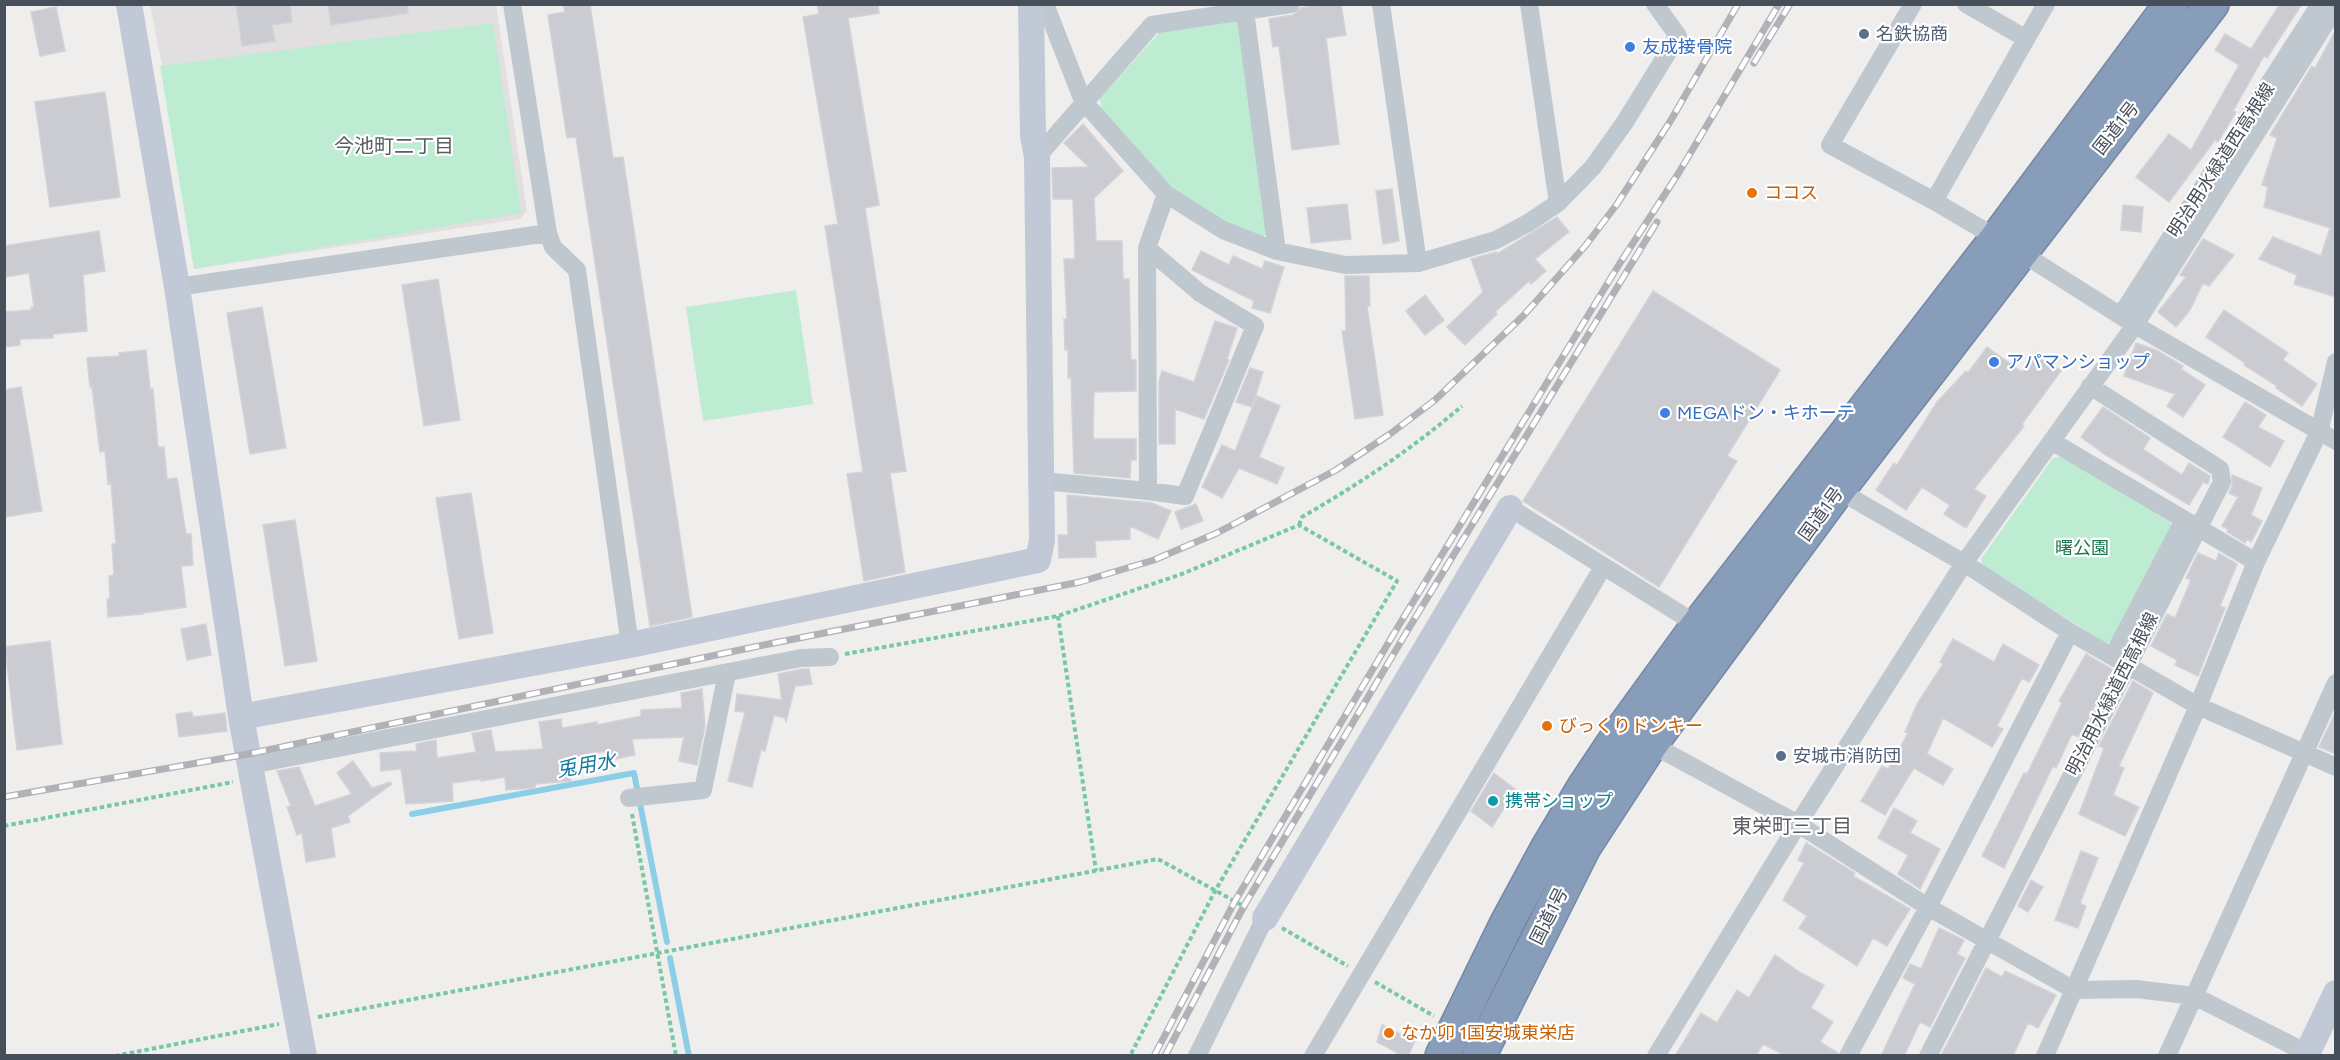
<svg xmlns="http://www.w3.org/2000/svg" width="2340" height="1060" viewBox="0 0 2340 1060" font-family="Figtree,'Noto Sans JP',sans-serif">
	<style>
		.education { fill: #e1dfdf }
		.green { fill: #beecd3 }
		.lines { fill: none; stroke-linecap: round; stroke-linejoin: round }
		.stream { stroke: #8dcee7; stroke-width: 6 }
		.building { fill: #cbccd2; stroke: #d2d3d9; stroke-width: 1.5 }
		.highway-casing { stroke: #7388a6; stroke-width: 36 }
		.path { stroke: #78c8a6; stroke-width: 4; stroke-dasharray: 4.5 3; stroke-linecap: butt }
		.street { stroke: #bfc7cf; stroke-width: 18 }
		.secondary { stroke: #c1c9d6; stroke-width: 26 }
		.highway { stroke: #889dba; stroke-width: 33 }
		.rail-casing { stroke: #b0b2b8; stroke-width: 7 }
		.rail { stroke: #fff; stroke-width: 4.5; stroke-dasharray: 14; stroke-linecap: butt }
		.service-dot { fill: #5c6f8a; stroke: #fff; stroke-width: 2 }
		.shop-dot { fill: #3f7fe0; stroke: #fff; stroke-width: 2 }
		.food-dot { fill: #e8710a; stroke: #fff; stroke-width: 2 }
		.culture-dot { fill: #0f9aa8; stroke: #fff; stroke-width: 2 }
		.labels { text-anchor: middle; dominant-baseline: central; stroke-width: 4.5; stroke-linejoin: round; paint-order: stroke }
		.service-label { font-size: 18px; fill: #4e5e75; stroke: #fff; text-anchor: start }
		.shop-label { font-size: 18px; fill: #366cbe; stroke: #fff; text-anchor: start }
		.street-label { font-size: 18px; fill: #474f5a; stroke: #fff }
		.food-label { font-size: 18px; fill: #c56008; stroke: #fff; text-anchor: start }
		.park-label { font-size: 18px; fill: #1b7750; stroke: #fff }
		.culture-label { font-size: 18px; fill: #0d838f; stroke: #fff; text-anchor: start }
		.neighbourhood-label { font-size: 20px; fill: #5b5d62; stroke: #fff }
		.water-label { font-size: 20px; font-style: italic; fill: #1479a0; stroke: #fff }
	</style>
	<rect width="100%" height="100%" fill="#f0eeed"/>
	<!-- education -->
	<path class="education" d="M150 5H496L527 211 520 219 194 269 162 66Z"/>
	<!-- green -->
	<path class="green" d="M1236 21 1244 29 1270 231 1262 237C1237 226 1209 217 1187 200 1155 174 1128 139 1101 109L1100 98 1159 33Z
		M493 23 521 213 194 269 160 66Z
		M796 290 813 404 703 421 686 307Z
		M2063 456 2170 522 2174 530 2117 640 2106 643 1983 567 1981 559 2053 458Z"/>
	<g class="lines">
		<!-- stream -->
		<path class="stream" d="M412 814 634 773 667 942
			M670 958 689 1056"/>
	</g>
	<!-- building -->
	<path class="building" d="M236 4H290L292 22 272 25 275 41 242 46Z
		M328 4H407L408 13 331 25Z
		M563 4H590L613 158 623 157 692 617 650 626 576 137 567 138 548 15 565 12Z
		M817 4H878L879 13 848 18 879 205 865 208 906 471 890 473 905 572 864 581 847 474 863 472 825 226 838 224 803 17 819 14Z
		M1324 4H1341L1346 35 1326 38 1339 144 1292 150 1279 46 1273 47 1269 19 1293 15 1301 8Z
		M2280 4H2302L2267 58 2264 56 2233 111 2236 112 2218 142 2215 140 2169 202 2136 177 2169 134 2191 150 2239 65 2215 50 2225 34 2251 49Z
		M56 7 65 51 40 56 31 12Z
		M2336 29V297L2294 284 2297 275 2259 259 2273 237 2321 256 2330 228 2264 207 2268 187 2262 185 2277 138 2270 135 2312 66 2315 68Z
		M105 92 120 197 50 207 35 102Z
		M1083 124 1123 171 1094 198 1096 241H1122L1123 279H1129L1131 360H1136V391L1094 392 1093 437 1095 439H1136V460H1131L1130 478 1074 473 1071 378H1068V350H1065L1064 319H1067L1064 259H1075L1073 199H1053L1052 168 1089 167 1064 143Z
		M1392 189 1399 241 1383 244 1376 191Z
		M1347 204 1351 239 1311 243 1307 208Z
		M2123 205 2143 207 2141 232 2121 230Z
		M1557 217 1569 232 1535 259 1546 271 1531 284 1529 281 1495 312 1497 314 1465 345 1447 327 1483 292 1471 259 1496 252 1497 254Z
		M99 231 105 271 83 275 87 331 53 334V338L20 339V345L4 347V312L31 310V307H34L29 273 4 277V246Z
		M2203 239 2234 255 2209 286 2203 283 2190 310 2176 327 2158 312 2186 277 2180 275Z
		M1201 251 1229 265 1233 256 1262 269 1265 261 1284 267 1270 313 1252 308 1254 301 1192 270Z
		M1345 276H1369L1370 306H1367L1383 415 1355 419 1342 331H1346Z
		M438 279 460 420 424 426 402 285Z
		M1653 291 1780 370 1727 456 1737 461 1659 587 1523 501Z
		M1425 295 1444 320 1425 335 1406 311Z
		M262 307 286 448 250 454 227 313Z
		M2224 310 2288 353 2283 360 2317 384 2302 406 2276 388 2277 386 2244 365 2245 363 2206 337Z
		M1215 321 1237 328 1227 359 1229 360 1204 419 1175 409V444H1159V382L1162 371 1194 382Z
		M2136 343 2156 350 2183 366 2181 369 2205 385 2183 417 2167 406 2175 394 2124 376Z
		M1987 347 2022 372 2037 352 2061 371 2022 424 2024 426 1974 489 1986 496 1966 528 1944 514 1950 505 1922 487 1906 510 1876 490 1894 463 1897 465 1937 402 1966 371 1968 373Z
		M146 350 150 389H153L158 447H164L167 479 177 478 186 534H191L193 565 181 566 186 607 143 613V614L108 617 107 599H110L109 576 114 575 112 544H116L111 483 108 484 105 451 100 452 92 387H90L87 358 119 356V353Z
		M1250 368 1263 372 1252 407 1236 402Z
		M21 387 42 511 4 517V390Z
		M1257 396 1280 406 1259 457 1284 468 1277 484 1239 468 1222 498 1202 487 1222 445 1235 451Z
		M2245 402 2266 415 2258 427 2284 441 2270 467 2223 437Z
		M2103 407 2150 438 2143 449 2182 475 2189 463 2210 476 2208 484 2203 482 2189 505 2104 454 2081 437Z
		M2232 475 2262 488 2251 515 2262 521 2251 542 2247 539 2245 543 2227 532 2228 529 2222 526 2238 497 2229 493 2232 486Z
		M471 493 493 633 459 639 436 498Z
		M1067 495 1152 503 1171 511 1158 539 1130 526V539L1095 541 1096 557 1059 558 1058 535H1068Z
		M1196 504 1203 521 1181 529 1175 512Z
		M295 520 317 661 285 666 263 525Z
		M2198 553 2216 561 2219 553 2237 564 2220 606 2225 608 2198 676 2175 665 2177 660 2151 646 2167 614 2175 618 2191 580 2186 578Z
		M206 624 211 655 187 660 181 629Z
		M1953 639 1994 662 2003 644 2039 665 2029 682 2022 678 1997 726 2003 729 1992 747 1943 718 1927 754 1953 769 1943 785 1914 768 1885 815 1861 801 1882 766 1888 769 1908 733 1905 732 1917 704 1943 664 1940 662Z
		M50 641 62 744 17 750 5 647Z
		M2086 654 2113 670 2079 737 2072 734 2056 768 2053 766 2004 868 1982 856 2024 773 2027 774 2062 703 2059 701Z
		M802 669H809L812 684 795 686 786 722 785 718 774 715 765 751 761 750 752 787 728 781 745 712 735 711 737 694 782 700 778 674Z
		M2133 681 2153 693 2119 766 2124 768 2113 795 2139 807 2125 836 2079 814 2104 748 2099 746Z
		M702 689 705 726 697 765 679 761 684 737 632 739 635 755 610 760 608 751 569 757 571 781 535 784V788L506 790 505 777 481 781V779L452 783 453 801 406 804 401 769 381 771 380 753 417 751 416 744 436 740 437 758 476 752 472 733 491 730 495 752 543 749 539 722 561 719 562 728 597 722V725L641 716V710L682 708 681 693Z
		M2336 711V754L2319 747Z
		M192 712 193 717 225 713 227 731 179 737 176 714Z
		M353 761 372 788 390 782 392 784 348 816 350 822 331 828 335 857 306 862 302 833 297 835 287 807 291 806 277 771 299 767 315 806 352 794 337 773Z
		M1494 773 1516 790 1492 827 1471 811Z
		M1894 808 1917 821 1910 833 1940 849 1920 889 1898 874 1908 855 1878 838Z
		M1806 843 1855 873 1853 876 1910 909 1887 946 1873 938 1857 966 1799 928 1807 916 1783 900 1804 863 1798 860Z
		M2081 851 2098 858 2080 903 2086 906 2078 928 2055 920Z
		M2031 880 2043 887 2028 912 2018 906Z
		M1939 928 1964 940 1957 954 1965 958 1930 1027 1920 1022 1904 1056H1881L1915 984 1903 978 1910 964 1921 969Z
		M1775 955 1801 973 1824 985 1811 1008 1833 1022 1820 1042 1838 1053 1837 1056H1786L1763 1044 1756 1056H1675L1701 1013 1717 1023 1737 990 1749 998Z
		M1986 968 2002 977 2005 971 2056 995 2038 1028 2028 1023 2013 1056H1941Z
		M1382 1025 1415 1041 1408 1056H1403L1377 1042Z"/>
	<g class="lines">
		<!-- highway casing -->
		<g class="highway-casing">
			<path id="highway" d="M1442 1056 1508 921 1547 849 1584 787 1624 727 1698 625 1997 238 2171 4
				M1479 1056 1584 847 1651 744 1838 490 2212 4"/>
		</g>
		<!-- path -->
		<path class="path" d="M1299 525 1302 517C1359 484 1412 449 1462 406
			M1058 616 1096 871
			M845 654 1058 616 1182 574 1299 525 1397 581 1215 891 1130 1056
			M632 814 676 1056
			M4 826 233 782
			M1282 928 1348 966
			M1375 982 1434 1016
			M318 1017 1158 859 1247 908
			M115 1056 279 1024"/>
		<!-- street -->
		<path class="street" d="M512 4 548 233 553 247 577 270 630 645
			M1045 4 1083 101 1166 194 1223 230 1277 251 1345 265 1418 263 1496 240 1528 223 1558 203 1593 167 1625 122 1678 36 1655 4
			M1244 4 1277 251
			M1381 4 1418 263
			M1529 4 1558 203
			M1913 4 1830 145 1934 201 1997 238
			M1966 4 2025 38
			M1037 157 1152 25 1291 4
			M1934 201 2046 4
			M1147 248 1200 293 1255 326 1185 496 1148 491 1147 248 1166 194
			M2020 252 2135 325 2336 441
			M177 287 548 233
			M2121 315 2320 4
			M2053 442 2256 562
			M1042 481 1148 491
			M1838 490 1964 563 2070 632 2198 706 2336 767
			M1510 508 1698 625
			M2113 656 2184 520
			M1651 744 1798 824 1928 907 2074 990 2136 989 2194 996 2307 1053
			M250 765 801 658 830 657
			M629 798 703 790 727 673
			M1197 1056 1265 918
			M1313 1056 1603 567
			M1656 1056 1798 824 1964 563 2135 325 2336 7
			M1848 1056 1928 907 2070 632
			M1928 1056 2222 482 2220 469 2090 386
			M2045 1056 2198 706 2256 562 2319 432 2336 362
			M2167 1056 2336 683"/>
		<!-- secondary -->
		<path class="secondary" d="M129 4 177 287 241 717 304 1056
			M241 717 630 645 1038 560 1042 540 1037 157 1033 136 1031 4
			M1265 918 1510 508
			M2306 1056 2336 993"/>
		<!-- highway -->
		<use href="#highway" class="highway"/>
		<!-- rail casing -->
		<g class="rail-casing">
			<path id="rail" d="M1754 63 1790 4
				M4 797 248 754 754 647 1080 582 1154 560 1217 533 1336 470 1390 434 1435 400 1524 315 1586 245 1617 204 1671 120 1738 4
				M1154 1056 1235 901 1399 625 1620 263 1678 174 1779 4
				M1165 1056 1244 906 1409 628 1657 222"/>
		</g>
		<!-- rail -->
		<use href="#rail" class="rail"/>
	</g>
	<!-- markers -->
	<g class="service-dot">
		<circle cx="1864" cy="34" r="6"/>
		<circle cx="1781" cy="756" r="6"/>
	</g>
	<g class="shop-dot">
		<circle cx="1630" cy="47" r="6"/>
		<circle cx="1994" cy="362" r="6"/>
		<circle cx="1665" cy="413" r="6"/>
	</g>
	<g class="food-dot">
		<circle cx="1752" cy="193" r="6"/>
		<circle cx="1547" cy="726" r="6"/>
		<circle cx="1389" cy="1033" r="6"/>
	</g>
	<circle class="culture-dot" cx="1493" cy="801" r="6"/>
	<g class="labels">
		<!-- service labels -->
		<g class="service-label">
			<text x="1876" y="34">名鉄協商</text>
			<text x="1793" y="756">安城市消防団</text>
		</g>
		<!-- shop labels -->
		<g class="shop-label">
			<text x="1642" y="47">友成接骨院</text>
			<text x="2006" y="362">アパマンショップ</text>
			<text x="1677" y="413">MEGAドン・キホーテ</text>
		</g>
		<!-- street labels -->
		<g class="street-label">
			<text transform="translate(2116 128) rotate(-52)">国道1号</text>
			<text transform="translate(2221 160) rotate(-57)">明治用水緑道西高根線</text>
			<text transform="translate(1821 514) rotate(-54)">国道1号</text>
			<text transform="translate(2112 694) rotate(-63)">明治用水緑道西高根線</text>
			<text transform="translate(1549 916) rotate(-63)">国道1号</text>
		</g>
		<!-- food labels -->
		<g class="food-label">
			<text x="1764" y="193">ココス</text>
			<text x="1559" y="726">びっくりドンキー</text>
			<text x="1401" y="1033">なか卯 1国安城東栄店</text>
		</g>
		<!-- park labels -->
		<g class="park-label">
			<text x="2082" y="548">曙公園</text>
		</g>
		<!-- culture labels -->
		<g class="culture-label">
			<text x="1505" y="801">携帯ショップ</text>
		</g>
		<!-- neighbourhood labels -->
		<g class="neighbourhood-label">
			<text x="394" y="146">今池町二丁目</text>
			<text x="1792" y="826">東栄町三丁目</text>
		</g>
		<!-- water labels -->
		<g class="water-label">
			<text transform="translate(586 765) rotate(-10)">兎用水</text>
		</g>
	</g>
	<!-- border -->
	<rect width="2340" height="1060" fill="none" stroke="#474f5a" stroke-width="12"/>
</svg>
